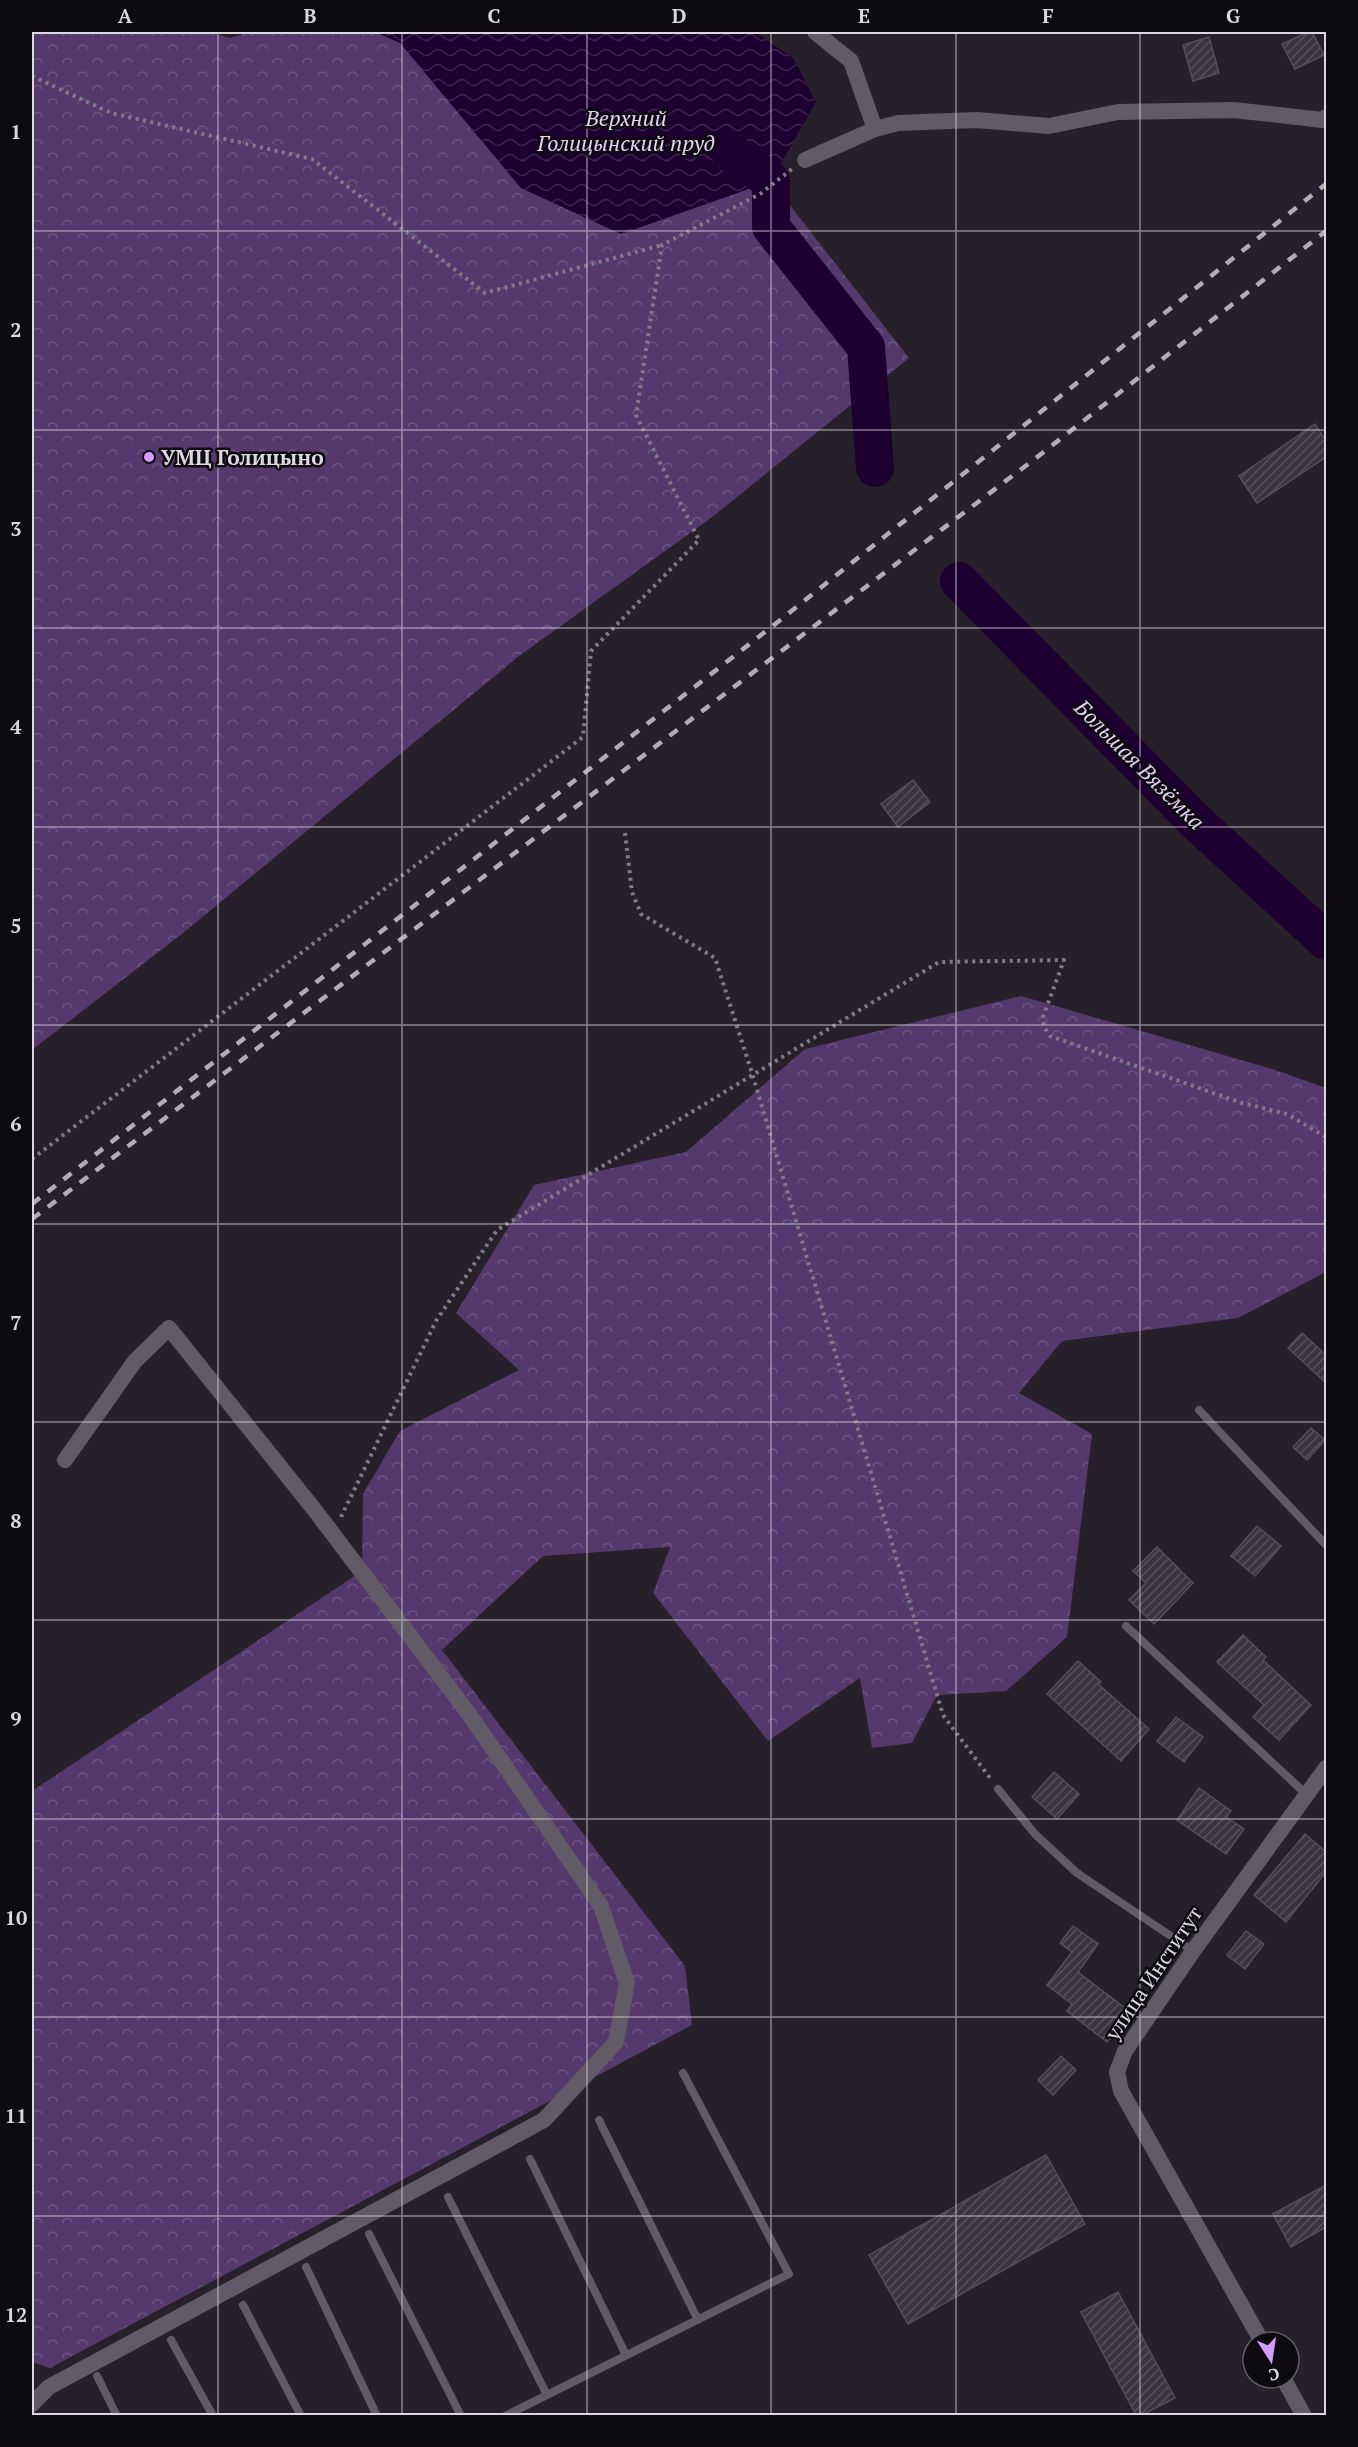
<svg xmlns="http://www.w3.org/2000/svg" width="1358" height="2447" viewBox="0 0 1358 2447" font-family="'PT Serif',serif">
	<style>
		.forest { fill: url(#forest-crowns) }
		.water { fill: url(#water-waves) }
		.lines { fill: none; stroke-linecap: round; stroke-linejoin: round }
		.river { stroke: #1d0030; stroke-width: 38 }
		.building { fill: url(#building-hatch); stroke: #554f5b; stroke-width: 1.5 }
		.path { stroke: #807b84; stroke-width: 4; stroke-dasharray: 3 4.5; stroke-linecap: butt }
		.service { stroke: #615b67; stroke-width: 8 }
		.minor { stroke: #615b67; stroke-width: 16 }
		.rail { stroke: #b2adb5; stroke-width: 4.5; stroke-dasharray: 10 10; stroke-linecap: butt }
		.grid { fill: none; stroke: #dcd8df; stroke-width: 1.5; stroke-opacity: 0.55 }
		.poi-dot { fill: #d29dfd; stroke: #0d0b10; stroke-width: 2 }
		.labels { text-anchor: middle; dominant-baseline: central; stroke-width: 5; stroke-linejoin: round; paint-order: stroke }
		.poi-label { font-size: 21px; font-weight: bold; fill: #dcd8df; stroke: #0d0b10; text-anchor: start }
		.street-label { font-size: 21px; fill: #dcd8df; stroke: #0d0b10 }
		.water-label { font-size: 22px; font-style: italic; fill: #e4cff8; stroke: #0d0b10 }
		.neatline { fill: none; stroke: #dcd8df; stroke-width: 2 }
		.grid-label { font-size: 20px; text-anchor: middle; font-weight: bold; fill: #dcd8df }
	</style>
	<defs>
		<pattern id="forest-crowns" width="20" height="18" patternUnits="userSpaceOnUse" patternTransform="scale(1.5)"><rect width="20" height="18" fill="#56396c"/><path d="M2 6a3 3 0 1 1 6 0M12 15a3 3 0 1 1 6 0" fill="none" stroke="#6e5581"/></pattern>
		<pattern id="water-waves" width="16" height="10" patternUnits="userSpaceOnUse" patternTransform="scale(1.5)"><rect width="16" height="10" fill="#1d0030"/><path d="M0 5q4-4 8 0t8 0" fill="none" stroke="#3d244e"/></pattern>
		<pattern id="building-hatch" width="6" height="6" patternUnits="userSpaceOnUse" patternTransform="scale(1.5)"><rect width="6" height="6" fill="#3a343f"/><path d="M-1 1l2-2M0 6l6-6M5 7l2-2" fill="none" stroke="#56515a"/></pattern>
	</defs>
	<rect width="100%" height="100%" fill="#26202b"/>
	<!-- forest -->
	<path class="forest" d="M32 32H208L230 38 251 32H375L400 42 521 188 621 234 771 181 909 358 711 518 519 656 183 933 32 1050Z
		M1021 996 1272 1069 1326 1088V1272L1238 1318 1062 1341 1019 1393 1092 1434 1067 1637 1006 1691 937 1695 912 1743 872 1748 860 1678 768 1741 653 1593 670 1547 543 1556 442 1650 685 1966 692 2025 50 2368 32 2362V1791L362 1571 363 1494 400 1431 519 1370 456 1313 534 1185 686 1152 805 1049Z"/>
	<!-- water -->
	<path class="water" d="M375 32H755L794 59 816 102 771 181 621 234 521 188 400 43Z"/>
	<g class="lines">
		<!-- river -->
		<path class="river" d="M730 152 771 181V227L866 347 875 468
			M959 581 1194 820 1326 941"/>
	</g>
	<!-- building -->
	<path class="building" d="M1308 32H1312L1324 55 1295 69 1282 44Z
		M1209 37 1219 73 1193 81 1183 45Z
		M1315 424 1326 441V457L1257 503 1239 476Z
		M913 780 930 802 898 827 881 804Z
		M1302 1333 1326 1355V1383L1288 1348Z
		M1311 1428 1325 1440 1307 1460 1293 1447Z
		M1257 1526 1281 1546 1255 1576 1231 1556Z
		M1157 1547 1193 1583 1154 1624 1129 1600 1146 1583 1133 1571Z
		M1243 1635 1266 1657 1263 1660 1311 1705 1279 1740 1253 1717 1264 1705 1217 1662Z
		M1078 1661 1101 1682 1098 1684 1149 1729 1121 1761 1047 1694Z
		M1176 1717 1203 1737 1184 1762 1157 1741Z
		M1054 1772 1079 1794 1057 1819 1032 1797Z
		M1199 1788 1231 1811 1226 1817 1244 1829 1226 1854 1177 1820Z
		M1305 1834 1326 1852V1872L1286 1922 1254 1895Z
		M1073 1926 1098 1944 1078 1972 1130 2012 1107 2042 1067 2011 1072 2004 1047 1985 1072 1952 1060 1943Z
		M1246 1931 1264 1944 1245 1969 1227 1955Z
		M1061 2056 1076 2070 1053 2095 1038 2080Z
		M1046 2155 1085 2224 908 2324 869 2255Z
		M1326 2185V2227L1291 2247 1273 2214Z
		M1118 2292 1175 2398 1142 2415H1136L1081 2312Z"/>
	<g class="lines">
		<!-- path -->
		<path class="path" d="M32 76 111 113 312 159 485 293 662 245
			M625 833 632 892 641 914 715 958 752 1073 943 1715 990 1778
			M32 1159 583 737 591 651 699 540 636 415 662 245 760 194 792 169
			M341 1517 436 1321 497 1230 939 962 1064 960 1043 1017 1044 1027 1050 1036 1242 1103 1287 1114 1326 1137"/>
		<!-- service -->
		<path class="service" d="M1199 1410 1326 1545
			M1126 1626 1306 1794
			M998 1789 1035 1834 1077 1873 1193 1951
			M599 2120 698 2320
			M530 2159 626 2355
			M448 2197 547 2395
			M369 2234 461 2416
			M306 2267 377 2416
			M243 2305 301 2416
			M171 2340 213 2416
			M97 2376 117 2416
			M505 2416 789 2274 683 2073"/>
		<!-- minor -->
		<path class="minor" d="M815 32 851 61 875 129
			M805 160 875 129 898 123 977 120 1049 126 1118 112 1234 110 1323 120 1326 117
			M1262 2342 1121 2091 1117 2072 1125 2051 1193 1951 1326 1768
			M1283 2378 1304 2416
			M32 2404 49 2387 544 2120 616 2042 627 1983 601 1906 469 1714 317 1513 169 1328 135 1361 65 1460"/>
		<!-- rail -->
		<path class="rail" d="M32 1204 779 621 1326 184
			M32 1219 1036 458 1326 231"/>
	</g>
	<!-- grid -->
	<path class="grid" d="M218 32V2416M402 32V2416M587 32V2416M771 32V2416M956 32V2416M1140 32V2416M32 231H1326M32 430H1326M32 628H1326M32 827H1326M32 1025H1326M32 1224H1326M32 1422H1326M32 1620H1326M32 1819H1326M32 2017H1326M32 2216H1326"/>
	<!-- markers -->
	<circle class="poi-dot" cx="149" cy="457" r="6"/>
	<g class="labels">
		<!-- poi labels -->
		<g class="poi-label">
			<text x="161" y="457">УМЦ Голицыно</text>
		</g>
		<!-- street labels -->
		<g class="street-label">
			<text transform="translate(1153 1973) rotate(-56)">улица Институт</text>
		</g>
		<!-- water labels -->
		<g class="water-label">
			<text x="626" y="117">Верхний<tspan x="626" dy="25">Голицынский пруд</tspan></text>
			<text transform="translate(1140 764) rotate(45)">Большая Вязёмка</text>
		</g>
	</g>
	<!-- border -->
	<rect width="1358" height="2447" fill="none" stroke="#0d0b10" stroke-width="66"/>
	<!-- north arrow -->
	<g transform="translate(1271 2360) rotate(168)"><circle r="28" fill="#0d0b10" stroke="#605d63" stroke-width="1.5"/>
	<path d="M0-4.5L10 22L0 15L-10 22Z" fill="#d29dfd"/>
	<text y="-9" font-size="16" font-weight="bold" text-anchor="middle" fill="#dcd8df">С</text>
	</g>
	<rect x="33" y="33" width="1292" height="2381" class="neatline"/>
	<g class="grid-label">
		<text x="125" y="23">A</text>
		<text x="310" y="23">B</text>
		<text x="494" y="23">C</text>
		<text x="679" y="23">D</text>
		<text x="864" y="23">E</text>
		<text x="1048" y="23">F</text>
		<text x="1233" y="23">G</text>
		<text x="16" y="139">1</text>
		<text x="16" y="337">2</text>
		<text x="16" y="536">3</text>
		<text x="16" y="734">4</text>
		<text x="16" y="933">5</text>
		<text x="16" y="1131">6</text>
		<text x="16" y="1330">7</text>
		<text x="16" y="1528">8</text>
		<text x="16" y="1726">9</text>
		<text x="16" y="1925">10</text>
		<text x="16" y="2123">11</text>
		<text x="16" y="2322">12</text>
	</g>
</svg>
